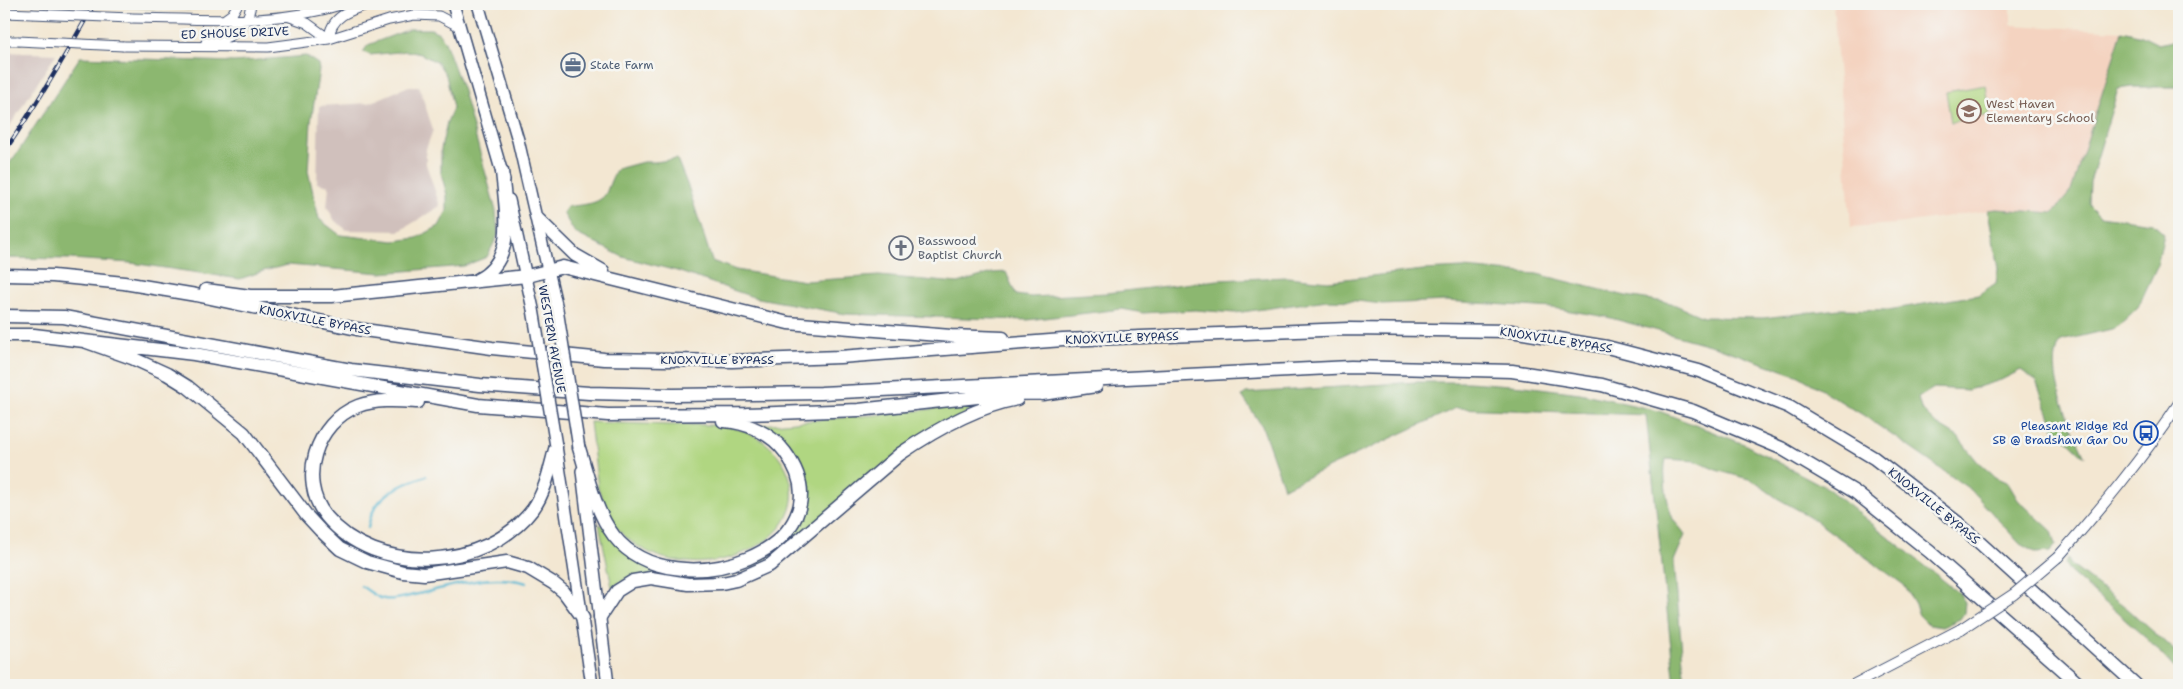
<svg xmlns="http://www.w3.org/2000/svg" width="2183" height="689" viewBox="0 0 2183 689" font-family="'Shantell Sans',sans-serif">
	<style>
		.built { fill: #f4d3c0 }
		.industrial { fill: #d0c0bc }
		.green { fill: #b0d681; stroke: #668270 }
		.forest { fill: #8cb76f; stroke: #547366 }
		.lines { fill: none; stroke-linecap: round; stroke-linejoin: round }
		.stream { stroke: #51b4cf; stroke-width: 2.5 }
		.tertiary-casing { stroke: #3b4b6f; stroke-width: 11 }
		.secondary-casing { stroke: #3b4b6f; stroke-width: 12 }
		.primary-casing { stroke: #3b4b6f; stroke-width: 14 }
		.motorway-casing { stroke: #3b4b6f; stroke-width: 15 }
		.tertiary { stroke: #fff; stroke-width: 9 }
		.secondary { stroke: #fff; stroke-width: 10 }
		.primary { stroke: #fff; stroke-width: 11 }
		.motorway { stroke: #fff; stroke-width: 12 }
		.rail-casing { stroke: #1b2f5e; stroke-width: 4.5 }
		.rail { stroke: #f6f6f2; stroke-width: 2.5; stroke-dasharray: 8; stroke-linecap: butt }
		.tertiary-bridge-casing { stroke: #3b4b6f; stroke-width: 11; stroke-linecap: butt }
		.secondary-bridge-casing { stroke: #3b4b6f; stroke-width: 12; stroke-linecap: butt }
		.primary-bridge-casing { stroke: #3b4b6f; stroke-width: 14; stroke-linecap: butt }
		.tertiary-bridge { stroke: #fff; stroke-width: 9 }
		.secondary-bridge { stroke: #fff; stroke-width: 10 }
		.primary-bridge { stroke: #fff; stroke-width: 11 }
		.labels { text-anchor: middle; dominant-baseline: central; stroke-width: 5; stroke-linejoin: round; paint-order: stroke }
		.street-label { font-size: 12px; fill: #1b2f5e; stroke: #f6f6f2 }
		.service-label { font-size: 12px; fill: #4e5e75; stroke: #f6f6f2; text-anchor: start }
		.education-label { font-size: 12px; fill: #785e54; stroke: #f6f6f2; text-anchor: start }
		.worship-label { font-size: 12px; fill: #5b616d; stroke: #f6f6f2; text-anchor: start }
		.transit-label { font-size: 12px; fill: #164399; stroke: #f6f6f2; text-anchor: end }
	</style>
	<rect width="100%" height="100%" fill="#f6f6f2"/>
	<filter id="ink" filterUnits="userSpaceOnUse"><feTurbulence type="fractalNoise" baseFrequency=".02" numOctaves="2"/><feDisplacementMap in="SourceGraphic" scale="10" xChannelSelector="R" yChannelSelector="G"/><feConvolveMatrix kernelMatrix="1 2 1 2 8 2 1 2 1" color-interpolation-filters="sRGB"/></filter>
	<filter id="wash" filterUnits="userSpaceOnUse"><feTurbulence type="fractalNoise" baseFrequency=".0096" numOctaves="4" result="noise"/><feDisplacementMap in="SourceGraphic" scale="20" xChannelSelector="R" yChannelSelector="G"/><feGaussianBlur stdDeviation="1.12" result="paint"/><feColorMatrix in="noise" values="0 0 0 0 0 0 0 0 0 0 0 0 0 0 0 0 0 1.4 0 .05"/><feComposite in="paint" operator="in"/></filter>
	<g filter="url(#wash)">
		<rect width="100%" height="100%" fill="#f3e7d2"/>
		<!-- built -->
		<path class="built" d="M1833 4H2011V25L2122 31 2071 191 2052 213 1997 209 1896 224 1851 227Z"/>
		<!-- industrial -->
		<path class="industrial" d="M4 52 56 54 4 135Z
			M409 86H419L433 130 426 149V164L440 206 400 231 347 230 335 221 327 207 329 186 317 183 319 106 369 103Z"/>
		<!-- green -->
		<path class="green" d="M1986 85 1990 115 1951 122 1946 92Z
			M984 403 971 409 762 563 735 574 721 577H629L612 587 599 524C619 533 638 550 656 562 662 566 669 572 676 573 716 580 781 565 798 522 800 516 800 509 801 503 804 487 805 474 796 459 788 445 773 435 761 425L897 413Z
			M590 422C616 423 643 424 669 425 693 425 718 423 741 430 760 436 777 450 786 468 815 530 738 567 687 562 654 560 626 543 608 517L609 515 598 488Z"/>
		<!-- forest -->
		<path class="forest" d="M101 4H226L194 10 100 6Z
			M2179 27V87H2132L2118 89 2090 182 2089 205 2100 216 2152 223 2164 234 2157 266 2138 307 2116 328 2061 341C2043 371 2072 427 2085 457L2054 428 2036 381 2021 370 2001 380 1968 390 1934 388 1918 398 1921 409 1935 423 1958 437 1977 461 1995 477 2008 483 2018 500 2052 531 2056 545 2050 552 2036 553 2020 544 1971 490 1863 415 1799 376 1717 347 1607 317 1553 308 1446 301 1382 304 1357 301 1327 300 1235 313 1195 310 1143 313 1122 309 1027 320 846 314 753 297 677 271 623 257 575 233 563 213 567 207C580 204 601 206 607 191 610 183 612 177 617 169L643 162H655L677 159 689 189 712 261 736 270 805 281 879 276 958 283 992 273 1006 272 1016 295 1031 297 1107 293 1218 280 1287 277 1328 281 1423 270 1463 268 1537 274 1626 296 1671 303 1703 317 1763 318 1839 309 1888 310 1978 295 1996 283 1998 269 1988 210 1997 209 2053 213 2071 191 2122 31 2142 36 2158 44 2173 41 2176 30Z
			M410 29H431L439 33 445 42 463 91 496 211 498 235 487 257 464 266 381 273 288 265 263 271 240 279 131 263 71 259 4 258V170L18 152 80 57 234 62 306 56 318 64 319 70 311 122 308 171 319 219 340 235 394 241 417 238 439 226 447 211V195L441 173V149L447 122 453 108 446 75 438 63 421 54 407 51 370 55 363 52 368 45Z
			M1417 382H1468L1524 386 1580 393 1659 411 1744 444 1827 488 1958 592 1965 602 1964 613 1960 619 1942 627 1929 625 1918 614 1915 604 1904 585 1809 516 1777 498 1752 480 1716 470 1696 461 1666 459C1662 472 1667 506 1673 519 1676 525 1682 528 1685 535L1674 561 1685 685H1675L1646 415 1456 408 1284 488 1262 426 1242 396 1246 393Z
			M2067 558 2071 565 2128 609 2179 655V673L2147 639 2070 572 2065 564Z"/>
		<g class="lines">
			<!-- stream -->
			<path class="stream" d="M368 528C373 495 398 486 426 476
				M361 586C368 590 377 598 384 599 395 601 408 596 418 594 456 586 489 572 527 583"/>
		</g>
	</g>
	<g filter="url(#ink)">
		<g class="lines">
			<!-- tertiary casing -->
			<g class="tertiary-casing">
				<path id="tertiary" d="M4 13 32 14
					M290 17 307 23 329 39
					M131 18C203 19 275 26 344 4
					M225 19 232 14 238 4
					M329 39C330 16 351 10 370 4
					M4 41H18
					M206 42C230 41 248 28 251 4
					M123 46 268 47 299 43 329 39 389 20 414 15 439 16 460 27"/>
			</g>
			<!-- secondary casing -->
			<g class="secondary-casing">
				<path id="secondary" d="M2058 557C2102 507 2143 458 2179 403
					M1853 685 1961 629"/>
			</g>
			<!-- primary casing -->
			<g class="primary-casing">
				<path id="primary" d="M453 4 504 180
					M478 4 518 140 557 309
					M509 200 533 309
					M556 446 592 685
					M582 471 608 685"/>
			</g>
			<!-- motorway casing -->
			<g class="motorway-casing">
				<path id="motorway" d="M537 218 575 255 603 271
					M4 275 53 276 124 283 196 295 357 329 492 348 604 359 732 361 840 357 1063 340 1348 329 1511 331 1607 347 1699 371 1789 407 1874 458 1958 523 2136 685
					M477 280C518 260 505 208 502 171
					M206 290 250 296H332L527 276 563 267 788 323 951 336 1003 338
					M4 316 64 317 351 370 480 385 589 393 673 395 821 393 1351 367 1512 371 1602 385 1693 411 1781 448 1855 492 1930 552 2080 685
					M4 335H34L84 341 132 358 167 374 188 387 244 433 307 516 320 530 340 549 367 562 403 572 424 574 507 562 528 568 553 583 564 592 583 618
					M84 341 194 354 478 405 608 415 746 414 859 410 1005 394 1049 393
					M1042 394 1096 386
					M418 402C399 401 377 399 358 406 316 422 297 480 326 516 376 577 486 571 533 509 546 491 550 467 556 446
					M579 448C588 477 595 511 614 536 674 612 855 547 785 452 771 433 746 422 723 421
					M600 617 617 591 633 581 651 578 688 584 722 583 736 580 770 565 900 454C935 430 975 407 1017 399"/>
			</g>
			<!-- tertiary -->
			<use href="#tertiary" class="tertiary"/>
			<!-- secondary -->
			<use href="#secondary" class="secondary"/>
			<!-- primary -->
			<use href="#primary" class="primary"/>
			<!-- motorway -->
			<use href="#motorway" class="motorway"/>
			<!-- rail casing -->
			<g class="rail-casing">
				<path id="rail" d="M4 152C37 104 66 55 94 4"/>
			</g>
			<!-- rail -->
			<use href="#rail" class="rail"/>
			<!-- tertiary-bridge casing -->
			<g class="tertiary-bridge-casing">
				<path id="tertiary-bridge" d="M32 14 131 18
					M18 41 123 46"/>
			</g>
			<!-- secondary-bridge casing -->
			<g class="secondary-bridge-casing">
				<path id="secondary-bridge" d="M1961 629 2014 594 2058 557"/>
			</g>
			<!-- primary-bridge casing -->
			<g class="primary-bridge-casing">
				<path id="primary-bridge" d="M533 309 556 446
					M557 309 579 448"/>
			</g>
			<!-- tertiary-bridge -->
			<use href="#tertiary-bridge" class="tertiary-bridge"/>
			<!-- secondary-bridge -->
			<use href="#secondary-bridge" class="secondary-bridge"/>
			<!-- primary-bridge -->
			<use href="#primary-bridge" class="primary-bridge"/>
		</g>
	</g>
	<!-- icons -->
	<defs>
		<g id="office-ring" transform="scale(1.25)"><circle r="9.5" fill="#f6f6f2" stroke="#5c6f8a" stroke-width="1.5"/><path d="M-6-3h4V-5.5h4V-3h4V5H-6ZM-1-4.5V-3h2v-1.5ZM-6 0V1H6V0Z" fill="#5c6f8a"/></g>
		<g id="school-ring" transform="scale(1.25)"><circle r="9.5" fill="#f6f6f2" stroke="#8d6e63" stroke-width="1.5"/><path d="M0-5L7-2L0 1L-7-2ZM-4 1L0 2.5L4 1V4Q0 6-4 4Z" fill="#8d6e63"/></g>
		<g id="church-ring" transform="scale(1.25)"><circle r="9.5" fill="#f6f6f2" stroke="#6b7280" stroke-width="1.5"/><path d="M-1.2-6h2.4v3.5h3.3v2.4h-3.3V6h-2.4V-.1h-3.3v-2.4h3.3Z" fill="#6b7280"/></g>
		<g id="bus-ring" transform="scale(1.25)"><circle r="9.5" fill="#f6f6f2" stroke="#1a4fb4" stroke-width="1.5"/><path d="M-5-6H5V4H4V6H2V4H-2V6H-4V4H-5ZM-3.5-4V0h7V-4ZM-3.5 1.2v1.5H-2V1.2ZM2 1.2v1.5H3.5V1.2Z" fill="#1a4fb4"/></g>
	</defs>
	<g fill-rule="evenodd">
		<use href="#office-ring" x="573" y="65"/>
		<use href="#school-ring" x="1969" y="111"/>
		<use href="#church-ring" x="901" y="248"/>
		<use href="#bus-ring" x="2146" y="433"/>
	</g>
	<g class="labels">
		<!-- street labels -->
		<g class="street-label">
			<text transform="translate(235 33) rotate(-2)">ED SHOUSE DRIVE</text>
			<text transform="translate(315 320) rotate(11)">KNOXVILLE BYPASS</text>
			<text transform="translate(1122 338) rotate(-2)">KNOXVILLE BYPASS</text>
			<text transform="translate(552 339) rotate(80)">WESTERN AVENUE</text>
			<text transform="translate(1556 340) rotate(9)">KNOXVILLE BYPASS</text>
			<text x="717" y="360">KNOXVILLE BYPASS</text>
			<text transform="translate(1934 506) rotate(39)">KNOXVILLE BYPASS</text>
		</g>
		<!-- service labels -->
		<g class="service-label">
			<text x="590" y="65">State Farm</text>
		</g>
		<!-- education labels -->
		<g class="education-label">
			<text x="1986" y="104">West Haven<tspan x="1986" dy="14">Elementary School</tspan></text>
		</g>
		<!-- worship labels -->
		<g class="worship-label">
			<text x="918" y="241">Basswood<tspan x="918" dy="14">Baptist Church</tspan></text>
		</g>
		<!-- transit labels -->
		<g class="transit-label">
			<text x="2128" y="426">Pleasant Ridge Rd<tspan x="2128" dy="14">SB @ Bradshaw Gar Ou</tspan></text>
		</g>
	</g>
	<!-- margin -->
	<rect width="2183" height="689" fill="none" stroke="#f6f6f2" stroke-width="20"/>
</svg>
